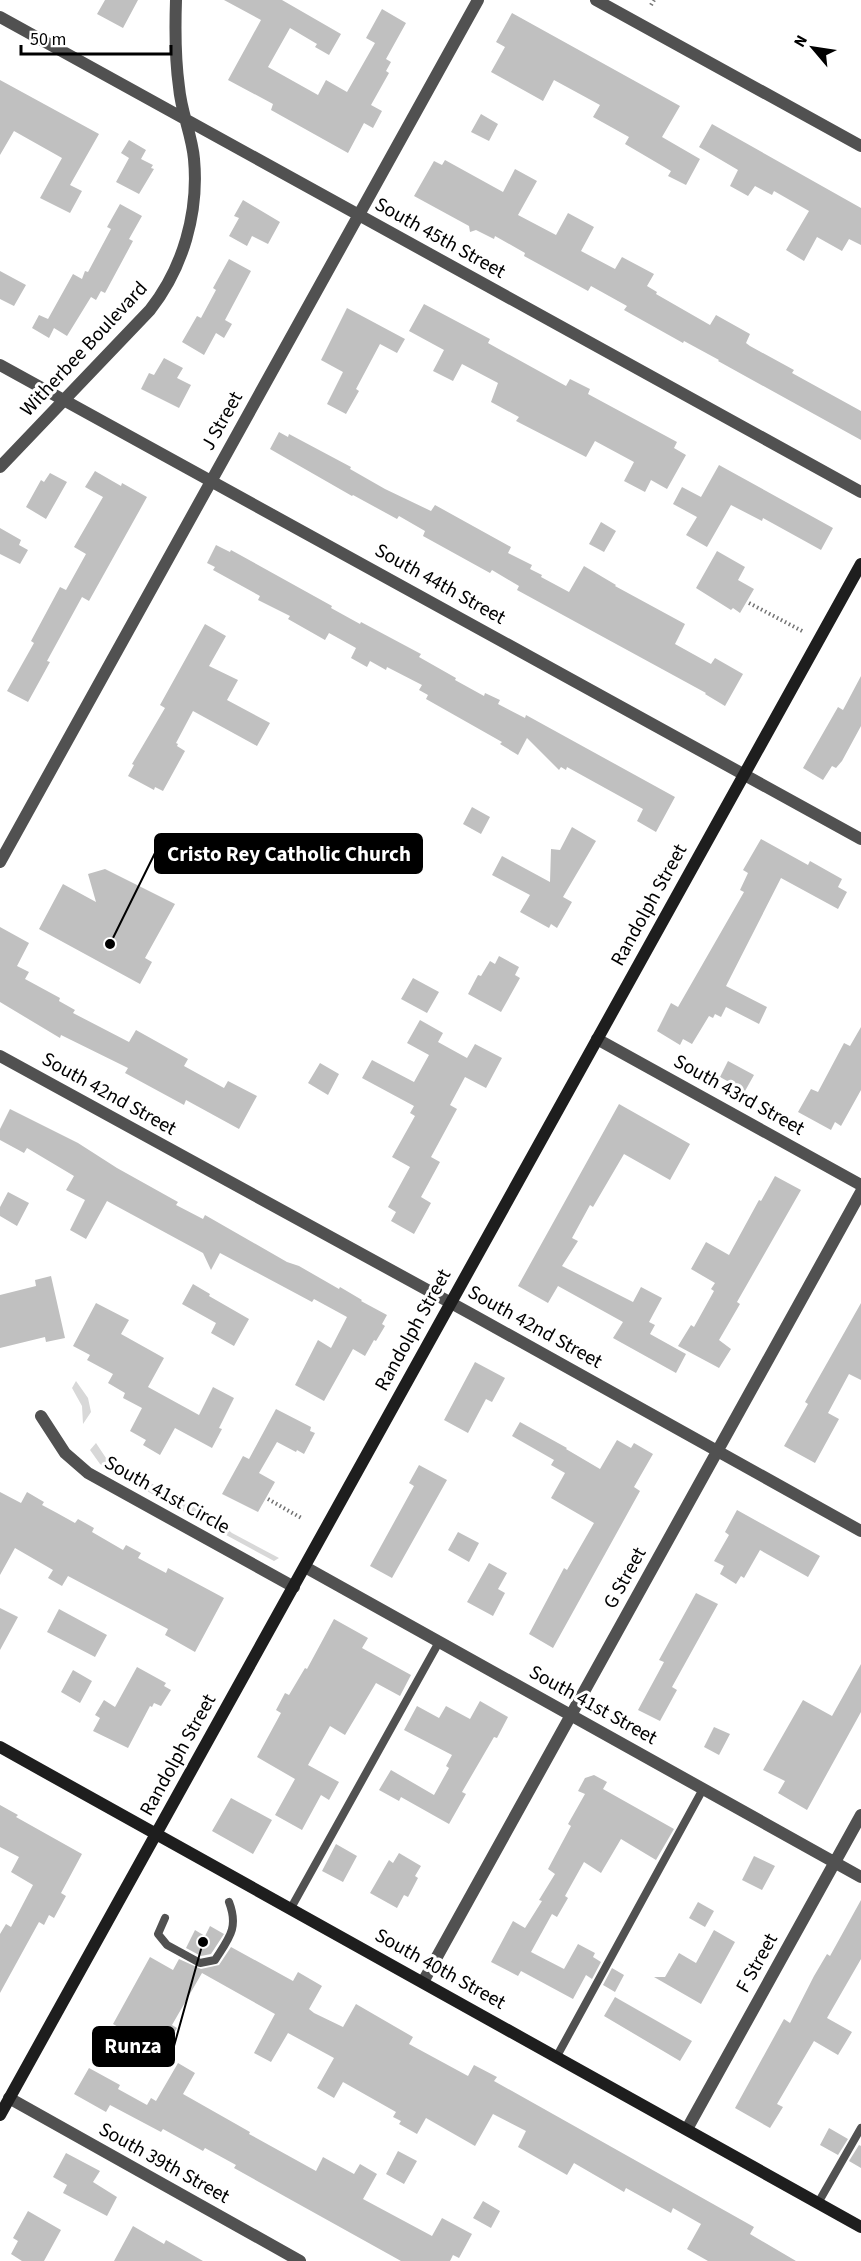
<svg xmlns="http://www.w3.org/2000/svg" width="861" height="2261" viewBox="0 0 861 2261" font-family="'Source Sans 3',sans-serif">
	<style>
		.green { fill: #d8d8d8 }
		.building { fill: #c0c0c0 }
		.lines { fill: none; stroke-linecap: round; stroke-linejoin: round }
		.path { stroke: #737373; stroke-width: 4; stroke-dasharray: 1.5 3; stroke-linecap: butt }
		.service { stroke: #515151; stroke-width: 8 }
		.minor { stroke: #515151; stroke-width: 12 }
		.secondary { stroke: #1e1e1e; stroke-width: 12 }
		.labels { text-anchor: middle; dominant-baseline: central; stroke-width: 6; stroke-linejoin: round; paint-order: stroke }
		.street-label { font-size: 20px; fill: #000; stroke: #fff }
		.leader { fill: none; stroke: #000; stroke-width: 2 }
		.callout-dot { fill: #000; stroke: #fff; stroke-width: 2 }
		.callout { fill: #000; stroke: #000; stroke-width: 2 }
		.callout-label { font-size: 21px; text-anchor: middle; font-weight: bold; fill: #fff }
	</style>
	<rect width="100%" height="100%" fill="#fff"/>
	<!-- green -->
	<path class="green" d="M76 1381 88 1398 91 1412 83 1424 82 1406 72 1388Z
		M96 1443 106 1458 114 1463 110 1471 100 1464 90 1450Z
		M131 1472 215 1519 211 1526 174 1506 177 1501 173 1499 170 1504 127 1480Z
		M219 1522 232 1533 279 1558 274 1561 215 1529Z"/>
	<!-- building -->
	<path class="building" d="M105 0H138L123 28 97 14Z
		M224 0H282L341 34 329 55 315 47 317 44 290 28 268 67 318 95 326 80 347 92 375 43 366 38 382 9 406 23 386 59 391 62 386 71 389 73 371 105 382 111 373 128 364 123 348 153 271 110 273 104 228 80 261 20Z
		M512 13 680 106 662 137 700 159 686 185 668 176 671 171 625 144 629 137 593 117 600 105 554 80 543 101 491 72 505 47 496 42Z
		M0 80 99 134 70 185 82 191 70 213 40 198 62 158 14 131 0 155Z
		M481 114 498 124 489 141 471 132Z
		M712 124 861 208V245L849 239 842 251 817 237 804 261 786 250 809 211 774 191 772 195 755 186 748 196 730 186 738 170 699 147Z
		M129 140 146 150 141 159 153 165 151 168 154 169 139 194 116 182 129 158 121 153Z
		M445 160 503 192 515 169 537 181 518 215 556 235 568 213 594 227 581 251 615 269 622 257 654 274 647 286 657 292 656 294 710 325 716 315 750 334 746 343 750 346 794 370 792 373 861 411V440L718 361 719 360 684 341 683 343 624 310 627 306 591 286 588 291 524 256 525 253 495 236 494 239 476 230 470 232 469 226 414 196 434 161 442 165Z
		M243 200 280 222 268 244 252 236 247 246 229 236 239 218 234 216Z
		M120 204 142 216 129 239 133 241 105 293 101 291 96 300 91 297 67 336 54 328 49 338 32 328 39 315 48 319 73 274 82 279 85 271 88 272 111 229 107 227Z
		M229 259 251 271 225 320 232 324 224 338 216 333 204 355 182 342 197 316 201 318 216 290 213 288Z
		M0 271 26 285 14 306 0 299Z
		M424 304 490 339 488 343 566 386 570 379 590 389 588 394 677 442 674 448 686 455 667 489 651 480 645 492 624 481 634 462 595 441 586 457 516 421 519 417 491 402 498 383 462 364 453 381 433 371 444 350 409 331Z
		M347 308 405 339 397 353 380 344 356 389 359 391 346 414 327 404 343 372 321 360Z
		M164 358 183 368 177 378 191 385 179 408 141 389 149 373 154 375Z
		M279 432 288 437 289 434 351 467 350 469 385 489 431 511 435 505 491 536 511 547 508 553 532 565 530 569 542 575 541 577 569 592 584 566 616 585 615 586 685 624 675 644 711 664 715 658 743 674 725 706 705 694 706 693 517 590 519 586 492 570 490 573 423 536 425 531 399 516 397 519 353 495 352 496 270 449Z
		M719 465 833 528 821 550 763 518 762 521 731 505 707 547 686 535 697 517 673 504 682 487 701 497Z
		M95 471 121 486 122 483 147 497 89 601 82 597 47 661 50 662 28 702 7 691 34 643 31 641 60 587 66 590 86 554 74 547 103 497 85 487Z
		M50 473 67 482 46 519 26 507 41 480 44 482Z
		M601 522 616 531 604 552 589 544Z
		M0 528 21 540 19 545 28 550 20 564 0 554Z
		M216 545 230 552 231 550 332 606 331 608 360 624 361 622 421 654 419 657 456 678 455 680 484 696 485 693 500 700 498 704 525 718 526 715 675 797 656 832 637 821 643 809 567 767 566 770 561 767 559 770 527 738 518 755 500 744 502 742 426 699 428 695 419 690 422 685 387 667 386 670 370 661 367 667 351 658 356 648 329 633 325 640 288 619 290 616 258 600 260 596 213 570 215 567 207 563Z
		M717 551 745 567 738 580 754 589 740 613 733 608 731 610 696 588Z
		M205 624 226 636 209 666 238 680 227 700 270 723 257 746 193 711 176 743 178 744 177 746 185 751 163 791 155 787 154 790 128 776 134 765 132 764 165 708 160 705Z
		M861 676V726L842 761 836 768 832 766 823 780 803 768 838 707 843 710Z
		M472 807 490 817 481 834 463 824Z
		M572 827 596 841 563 897 572 902 557 928 551 924 549 928 520 912 530 895 492 875 502 856 550 882 551 849 560 850Z
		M761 839 808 865 810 861 842 879 838 887 847 892 838 909 781 878 726 986 767 1007 759 1024 726 1007 721 1017 715 1014 713 1018 709 1016 692 1044 683 1039 680 1045 657 1031 671 1003 678 1007 744 892 740 890 748 873 743 870Z
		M105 869 175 904 145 958 152 962 140 984 39 929 63 884 96 902 88 874Z
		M0 927 29 943 17 966 29 972 25 979 60 998 59 1001 75 1010 73 1013 129 1042 136 1030 188 1059 184 1066 224 1088 228 1081 257 1096 239 1129 186 1100 184 1105 125 1073 128 1068 61 1035 60 1038 0 1002Z
		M499 956 519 967 515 975 520 978 501 1012 468 994 478 975 481 976 490 961 495 964Z
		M413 978 439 992 427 1013 401 999Z
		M420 1020 443 1033 438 1042 467 1058 475 1044 502 1058 486 1088 465 1077 450 1105 457 1109 431 1157 440 1162 421 1197 431 1203 414 1234 391 1221 396 1212 388 1207 410 1167 392 1157 415 1116 410 1113 414 1106 362 1078 372 1060 414 1082 429 1055 407 1043Z
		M861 1027V1090L841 1126 835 1122 831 1130 798 1112 811 1089 818 1092 844 1043 850 1046Z
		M728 1061 754 1075 745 1091 720 1077Z
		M320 1063 339 1074 328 1095 308 1083Z
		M619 1104 690 1144 670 1180 624 1154 593 1207 590 1205 572 1238 578 1241 562 1266 633 1302 641 1287 662 1298 649 1322 655 1325 650 1334 686 1354 676 1373 613 1338 623 1322 558 1286 548 1303 518 1286Z
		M10 1109 78 1143 117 1168 178 1202 176 1205 203 1219 205 1215 287 1262 299 1266 339 1289 340 1287 362 1300 361 1301 387 1315 382 1324 385 1326 376 1341 374 1340 365 1356 353 1349 324 1401 295 1385 318 1340 331 1348 347 1317 314 1299 312 1302 220 1253 211 1270 203 1253 107 1201 86 1239 70 1230 85 1200 66 1190 74 1176 27 1148 24 1153 0 1140V1129Z
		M775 1176 801 1190 737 1302 740 1304 719 1340 731 1349 719 1368 678 1346 691 1325 694 1327 714 1291 711 1289 715 1283 691 1269 706 1242 729 1255 759 1200 761 1201Z
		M8 1192 29 1203 17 1226 0 1216V1207Z
		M51 1276 65 1338 46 1342 45 1337 0 1348V1295L36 1286 35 1280Z
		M193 1284 210 1294 209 1296 249 1319 234 1346 211 1333 216 1323 182 1304Z
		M96 1303 129 1320 121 1334 164 1358 148 1387 199 1415 213 1387 234 1398 219 1428 222 1429 212 1448 175 1428 160 1455 143 1445 146 1440 130 1431 142 1408 123 1398 125 1393 108 1383 113 1374 87 1360 90 1355 73 1346Z
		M861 1303V1380L849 1374 828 1413 839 1419 815 1463 784 1446 808 1404 805 1402Z
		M475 1362 505 1378 492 1402 486 1399 468 1433 444 1420Z
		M276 1409 311 1427 310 1431 315 1433 304 1454 297 1450 296 1452 277 1442 259 1473 275 1482 258 1512 222 1494 243 1456 249 1459Z
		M520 1422 567 1448 566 1449 600 1469 617 1440 631 1448 634 1443 653 1454 634 1487 640 1491 553 1648 529 1634 564 1568 567 1570 594 1523 551 1498 565 1473 551 1465 554 1460 512 1436Z
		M419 1465 447 1480 392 1578 370 1566 414 1486 409 1483Z
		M0 1492 21 1503 27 1492 44 1502 42 1505 57 1513 75 1523 78 1519 94 1528 92 1532 123 1550 126 1545 141 1553 138 1558 166 1573 168 1568 224 1598 195 1652 165 1635 168 1629 68 1576 62 1586 48 1578 53 1570 15 1548 0 1575Z
		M737 1510 820 1556 808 1577 760 1550 744 1578 741 1576 736 1584 720 1574 724 1566 714 1561 729 1535 725 1532Z
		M458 1532 479 1543 469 1562 448 1550Z
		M489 1563 507 1573 498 1589 505 1593 493 1616 467 1602Z
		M696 1593 718 1604 672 1687 677 1690 660 1721 638 1710 664 1662 659 1660Z
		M0 1608 18 1617 0 1650Z
		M59 1609 107 1635 95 1657 47 1632Z
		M334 1619 368 1638 362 1648 411 1675 400 1696 376 1683 345 1735 330 1726 308 1765 339 1782 329 1800 321 1795 302 1830 275 1815 295 1779 257 1757 281 1713 276 1710 285 1693 289 1695 305 1668 307 1669Z
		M861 1664V1712L807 1810 778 1793 785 1781 763 1770 803 1700 832 1716Z
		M137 1667 166 1683 164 1686 171 1690 161 1706 154 1703 152 1707 150 1706 128 1748 93 1731 100 1718 95 1715 104 1700 115 1707Z
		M73 1670 92 1681 80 1703 61 1692Z
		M480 1701 508 1717 497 1738 494 1737 462 1792 466 1794 449 1824 401 1797 399 1801 379 1790 391 1770 434 1795 449 1768 446 1766 452 1755 404 1730 417 1706 439 1718 446 1706 470 1719Z
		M714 1727 730 1734 719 1755 704 1747Z
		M594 1775 607 1782 603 1789 674 1829 656 1860 621 1839 601 1873 584 1862 565 1896 568 1898 557 1917 552 1914 531 1952 564 1969 578 1944 595 1953 593 1957 601 1962 592 1979 586 1975 573 1999 521 1971 518 1976 491 1962 513 1921 525 1928 542 1901 539 1900 555 1874 548 1869 571 1826 568 1824 585 1794 578 1791 585 1778Z
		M231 1798 272 1820 253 1854 212 1831Z
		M0 1805 18 1815 16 1817 82 1854 61 1893 66 1896 54 1918 49 1915 44 1925 39 1922 0 1993V1934L6 1924 11 1927 33 1885 11 1872 19 1857 0 1847Z
		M336 1844 357 1856 343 1882 322 1871Z
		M399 1853 421 1866 415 1876 418 1878 408 1897 404 1895 397 1908 370 1893 389 1860 393 1863Z
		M754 1856 775 1866 762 1890 742 1880Z
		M861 1900V1959L827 2018 852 2032 838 2055 814 2041 777 2104 783 2107 770 2128 735 2108 784 2019 790 2023 814 1976 827 1954 830 1956Z
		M698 1902 714 1911 705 1927 689 1918Z
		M210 1926 224 1934 211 1954 201 1956 186 1948 195 1930 205 1936Z
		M714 1930 735 1942 701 2004 654 1977H665L679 1953 696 1963Z
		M231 1947 293 1981 298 1972 322 1986 309 2009 314 2013 343 2027 356 2004 413 2037 409 2044 468 2076 474 2065 497 2077 494 2081 754 2227 750 2234 796 2261H708L687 2249 701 2224 673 2208 671 2213 626 2188 624 2192 574 2163 567 2175 518 2147 526 2131 493 2114 475 2146 426 2118 417 2134 399 2124 401 2121 393 2117 396 2112 343 2082 334 2098 317 2088 334 2058 288 2033 271 2062 254 2053 275 2014 202 1973 172 2025 177 2028 160 2057 138 2045 141 2040 113 2024 150 1957 173 1970 179 1959 201 1969 219 1965Z
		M612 1968 624 1975 615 1992 603 1985Z
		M615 1997 692 2041 680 2061 604 2016Z
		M178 2063 195 2073 183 2094 250 2132 249 2134 316 2171 323 2157 354 2174 360 2164 377 2174 363 2199 432 2236 442 2218 472 2234 459 2258 453 2255 450 2261H401L234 2168 236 2165 205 2148 203 2151 163 2129 161 2132 110 2105 106 2112 74 2094 89 2068 120 2085 118 2089 147 2105 151 2098 156 2101Z
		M829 2128 848 2139 838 2155 820 2145Z
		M859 2145 861 2146V2168L849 2161Z
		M398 2151 417 2161 404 2184 386 2174Z
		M66 2153 100 2171 93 2182 117 2197 107 2216 63 2193 67 2185 53 2177Z
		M483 2201 500 2211 491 2228 473 2218Z
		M28 2211 61 2230 44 2261H22L11 2254 18 2241 13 2238Z
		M133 2226 164 2244 166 2240 203 2261H114Z"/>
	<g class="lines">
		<!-- path -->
		<path class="path" d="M651 5 654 0
			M749 603 804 632
			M268 1499 303 1519"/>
		<!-- service -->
		<path class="service" d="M291 1908 439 1642
			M165 1918 158 1934 167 1945 200 1963 215 1960C229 1938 239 1928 229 1902
			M557 2056 703 1789
			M818 2203 861 2128"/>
		<!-- minor -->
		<path class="minor" d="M596 0 861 146
			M0 17 861 492
			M0 365 861 839
			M0 467 150 310C183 268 199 213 194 159 192 135 181 112 179 87 175 59 175 29 176 0
			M0 862 478 0
			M597 1039 861 1185
			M0 1056 473 1315 861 1531
			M41 1416 65 1453 88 1473 294 1587
			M305 1567 861 1877
			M423 1982 861 1192
			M9 2098 300 2261
			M687 2129 861 1815"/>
		<!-- secondary -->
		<path class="secondary" d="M0 1747 861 2227
			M0 2115 861 564"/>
	</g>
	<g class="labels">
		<!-- street labels -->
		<g class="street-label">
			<text transform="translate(440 238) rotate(29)">South 45th Street</text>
			<text transform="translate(84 349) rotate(-47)">Witherbee Boulevard</text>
			<text transform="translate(222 421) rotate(-61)">J Street</text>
			<text transform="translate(440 584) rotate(29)">South 44th Street</text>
			<text transform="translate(649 905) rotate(-61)">Randolph Street</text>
			<text transform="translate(109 1094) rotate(29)">South 42nd Street</text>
			<text transform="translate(739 1095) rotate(29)">South 43rd Street</text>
			<text transform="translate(535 1327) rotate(29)">South 42nd Street</text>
			<text transform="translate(413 1330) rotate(-61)">Randolph Street</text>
			<text transform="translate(167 1495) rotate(29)">South 41st Circle</text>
			<text transform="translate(625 1578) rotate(-61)">G Street</text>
			<text transform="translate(593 1705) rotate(29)">South 41st Street</text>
			<text transform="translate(178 1755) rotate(-61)">Randolph Street</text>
			<text transform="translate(757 1963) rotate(-61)">F Street</text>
			<text transform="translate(440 1969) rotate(29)">South 40th Street</text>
			<text transform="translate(164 2163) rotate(29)">South 39th Street</text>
		</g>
	</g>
	<!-- callouts -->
	<path class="leader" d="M110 944L155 853M203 1942L174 2046"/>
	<g class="callout-dot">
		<circle cx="110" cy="944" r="6"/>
		<circle cx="203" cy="1942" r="6"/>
	</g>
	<g class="callout">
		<rect x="155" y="834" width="267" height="39" rx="6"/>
		<rect x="93" y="2027" width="81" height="39" rx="6"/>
	</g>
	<g class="callout-label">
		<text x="289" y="861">Cristo Rey Catholic Church</text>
		<text x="133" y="2053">Runza</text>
	</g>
	<!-- north arrow -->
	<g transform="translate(813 48) rotate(299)" stroke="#ffffff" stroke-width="4.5" paint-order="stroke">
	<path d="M0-4.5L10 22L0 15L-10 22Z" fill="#000000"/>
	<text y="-9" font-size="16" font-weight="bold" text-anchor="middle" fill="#000000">N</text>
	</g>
	<!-- scale -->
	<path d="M21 45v9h150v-9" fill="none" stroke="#000000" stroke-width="3"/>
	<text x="30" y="45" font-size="18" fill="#000000" stroke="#ffffff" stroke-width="4.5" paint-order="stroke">50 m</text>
</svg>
